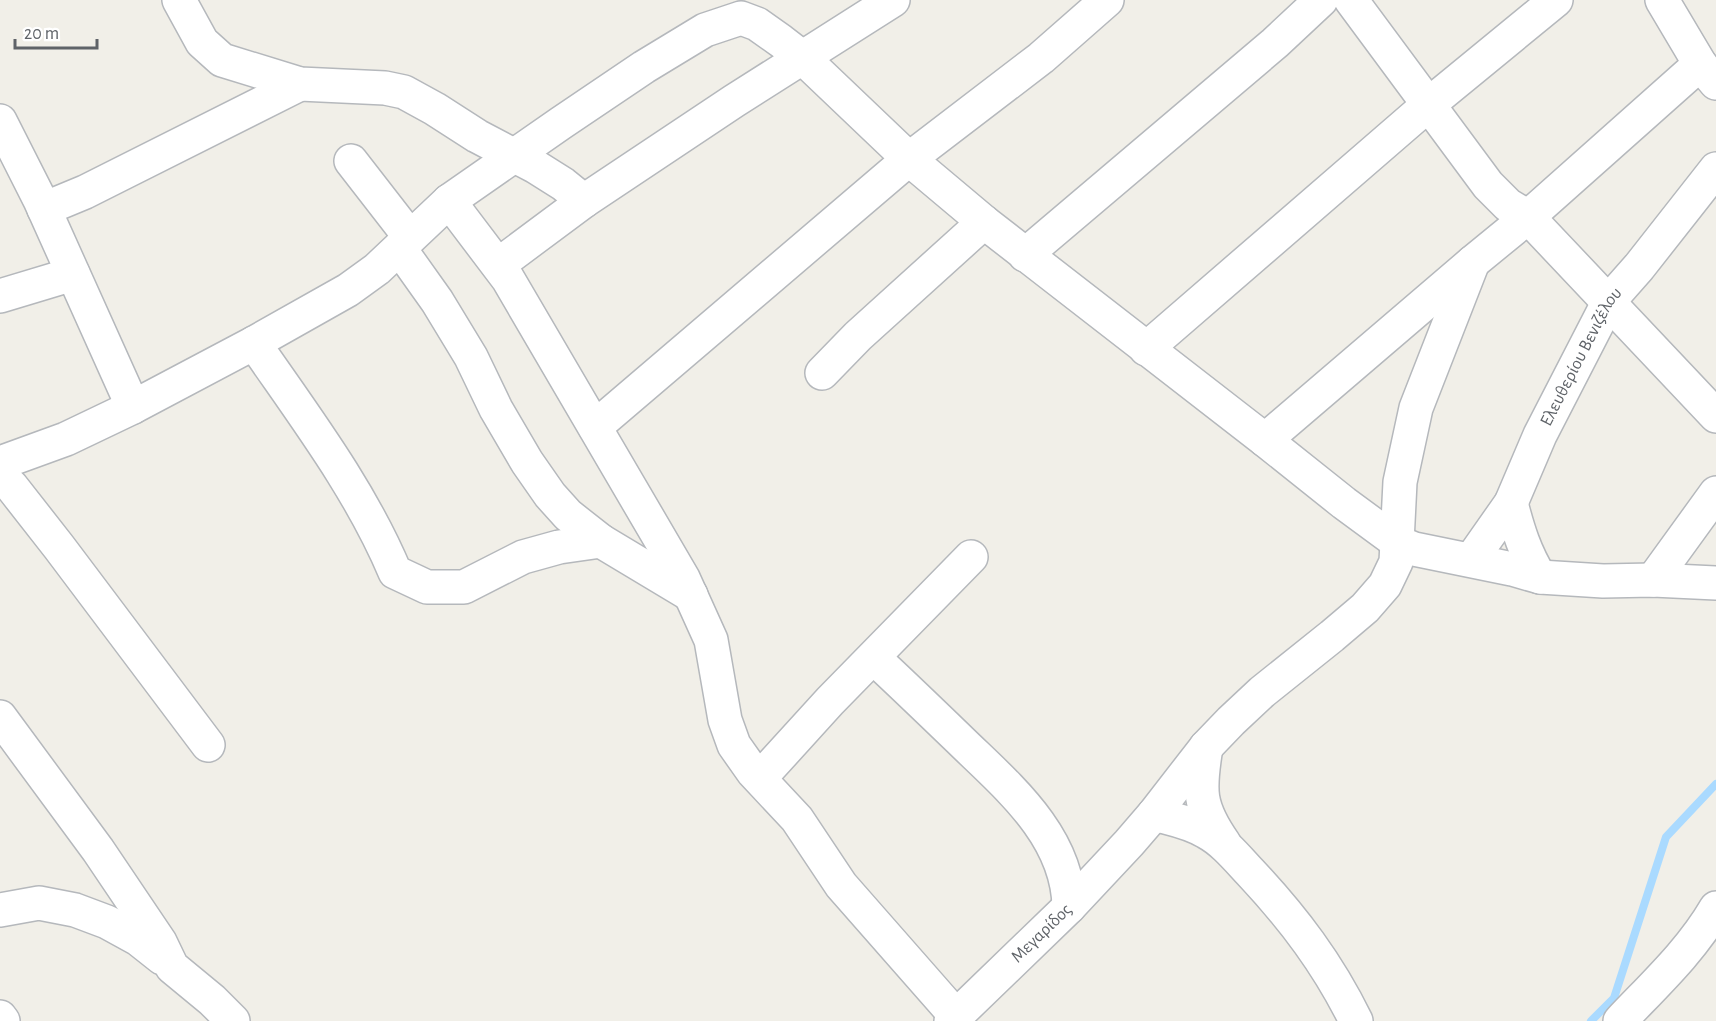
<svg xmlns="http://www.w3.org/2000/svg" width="1716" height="1021" viewBox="0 0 1716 1021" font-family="'Alegreya Sans',sans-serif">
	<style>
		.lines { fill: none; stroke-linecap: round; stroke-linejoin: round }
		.stream { stroke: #aadaff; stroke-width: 8 }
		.street-casing { stroke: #b5b8bc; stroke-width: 36 }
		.street { stroke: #fff; stroke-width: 33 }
		.labels { text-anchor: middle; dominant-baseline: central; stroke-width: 5; stroke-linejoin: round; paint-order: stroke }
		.street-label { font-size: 18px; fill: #5f6368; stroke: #fff }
	</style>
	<rect width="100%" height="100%" fill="#f1efe8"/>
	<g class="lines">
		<!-- stream -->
		<path class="stream" d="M1591 1021 1614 998 1666 837 1716 784"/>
		<!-- street casing -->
		<g class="street-casing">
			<g id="street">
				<path d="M179 0 202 42 222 60 300 84 385 88 404 92 435 109 477 136 536 167 563 184 584 201"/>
				<path d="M1351 0 1488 185 1508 205 1528 217 1716 416"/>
				<path d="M1662 0 1700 64 1716 83"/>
				<path d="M0 121 40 200 133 407"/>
				<path d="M351 161 410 237"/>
				<path d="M449 201 508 279 683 578 711 640 725 720 734 745 753 772 797 819 841 885 956 1016"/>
				<path d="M44 209 85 192 300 84"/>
				<path d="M400 249 437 301 471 357 496 409 527 462 550 495 568 515 601 541 691 595"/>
				<path d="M1025 255 1275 43 1321 0"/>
				<path d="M498 265 584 201 734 101 893 0"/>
				<path d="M0 296 73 274"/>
				<path d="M254 343C305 417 360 489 395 572L427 587H464L523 557 559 547 601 541"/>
				<path d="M1146 349 1428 105 1556 0"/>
				<path d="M822 373 858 336 984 222"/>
				<path d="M595 427 909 159 1041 58 1107 0"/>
				<path d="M1265 440 1473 262 1528 217 1700 64"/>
				<path d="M0 463 66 439 133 407 254 343 348 290 377 269 449 201 561 123 644 67 705 30 741 18 757 24 781 41 803 58 909 159 984 222 1265 440 1344 503 1397 542 1414 549 1512 569 1540 577 1603 581 1653 580 1716 583"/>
				<path d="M0 475 12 487 59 547 208 745"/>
				<path d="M1511 503C1518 530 1525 553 1540 577"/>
				<path id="s1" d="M1471 560 1511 503 1540 435 1609 301 1639 267 1716 169"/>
				<path d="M1653 580 1716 493"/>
				<path d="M874 658C903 685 931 712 960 740 1006 785 1068 835 1069 907"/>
				<path d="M0 717 98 850 160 942 172 967 212 1000 233 1021"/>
				<path d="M1206 747C1199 790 1198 806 1224 843"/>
				<path d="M760 778 830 701 971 557"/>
				<path d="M1154 814C1172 819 1190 822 1206 832 1223 841 1237 858 1250 872 1294 919 1328 964 1356 1021"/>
				<path d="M0 910 39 903 75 910 107 922 138 939 162 958"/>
				<path d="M0 1017 3 1021"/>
				<path id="s2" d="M951 1021 1069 907 1129 843 1154 814 1206 747 1231 721 1262 692 1332 636 1365 608 1385 585 1396 562 1400 482 1416 408 1473 262"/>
				<path d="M1620 1021C1654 985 1691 951 1716 908"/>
			</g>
		</g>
		<!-- street -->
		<use href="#street" class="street"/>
	</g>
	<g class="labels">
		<!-- street labels -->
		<g class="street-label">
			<text stroke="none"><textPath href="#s1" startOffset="232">Ελευθερίου Βενιζέλου</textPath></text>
			<text stroke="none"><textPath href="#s2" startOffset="126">Μεγαρίδος</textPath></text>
		</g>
	</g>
	<!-- scale -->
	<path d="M15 39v9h82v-9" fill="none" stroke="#5f6368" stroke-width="3"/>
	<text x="24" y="39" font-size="18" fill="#5f6368" stroke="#ffffff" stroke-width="4.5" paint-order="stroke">20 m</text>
</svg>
